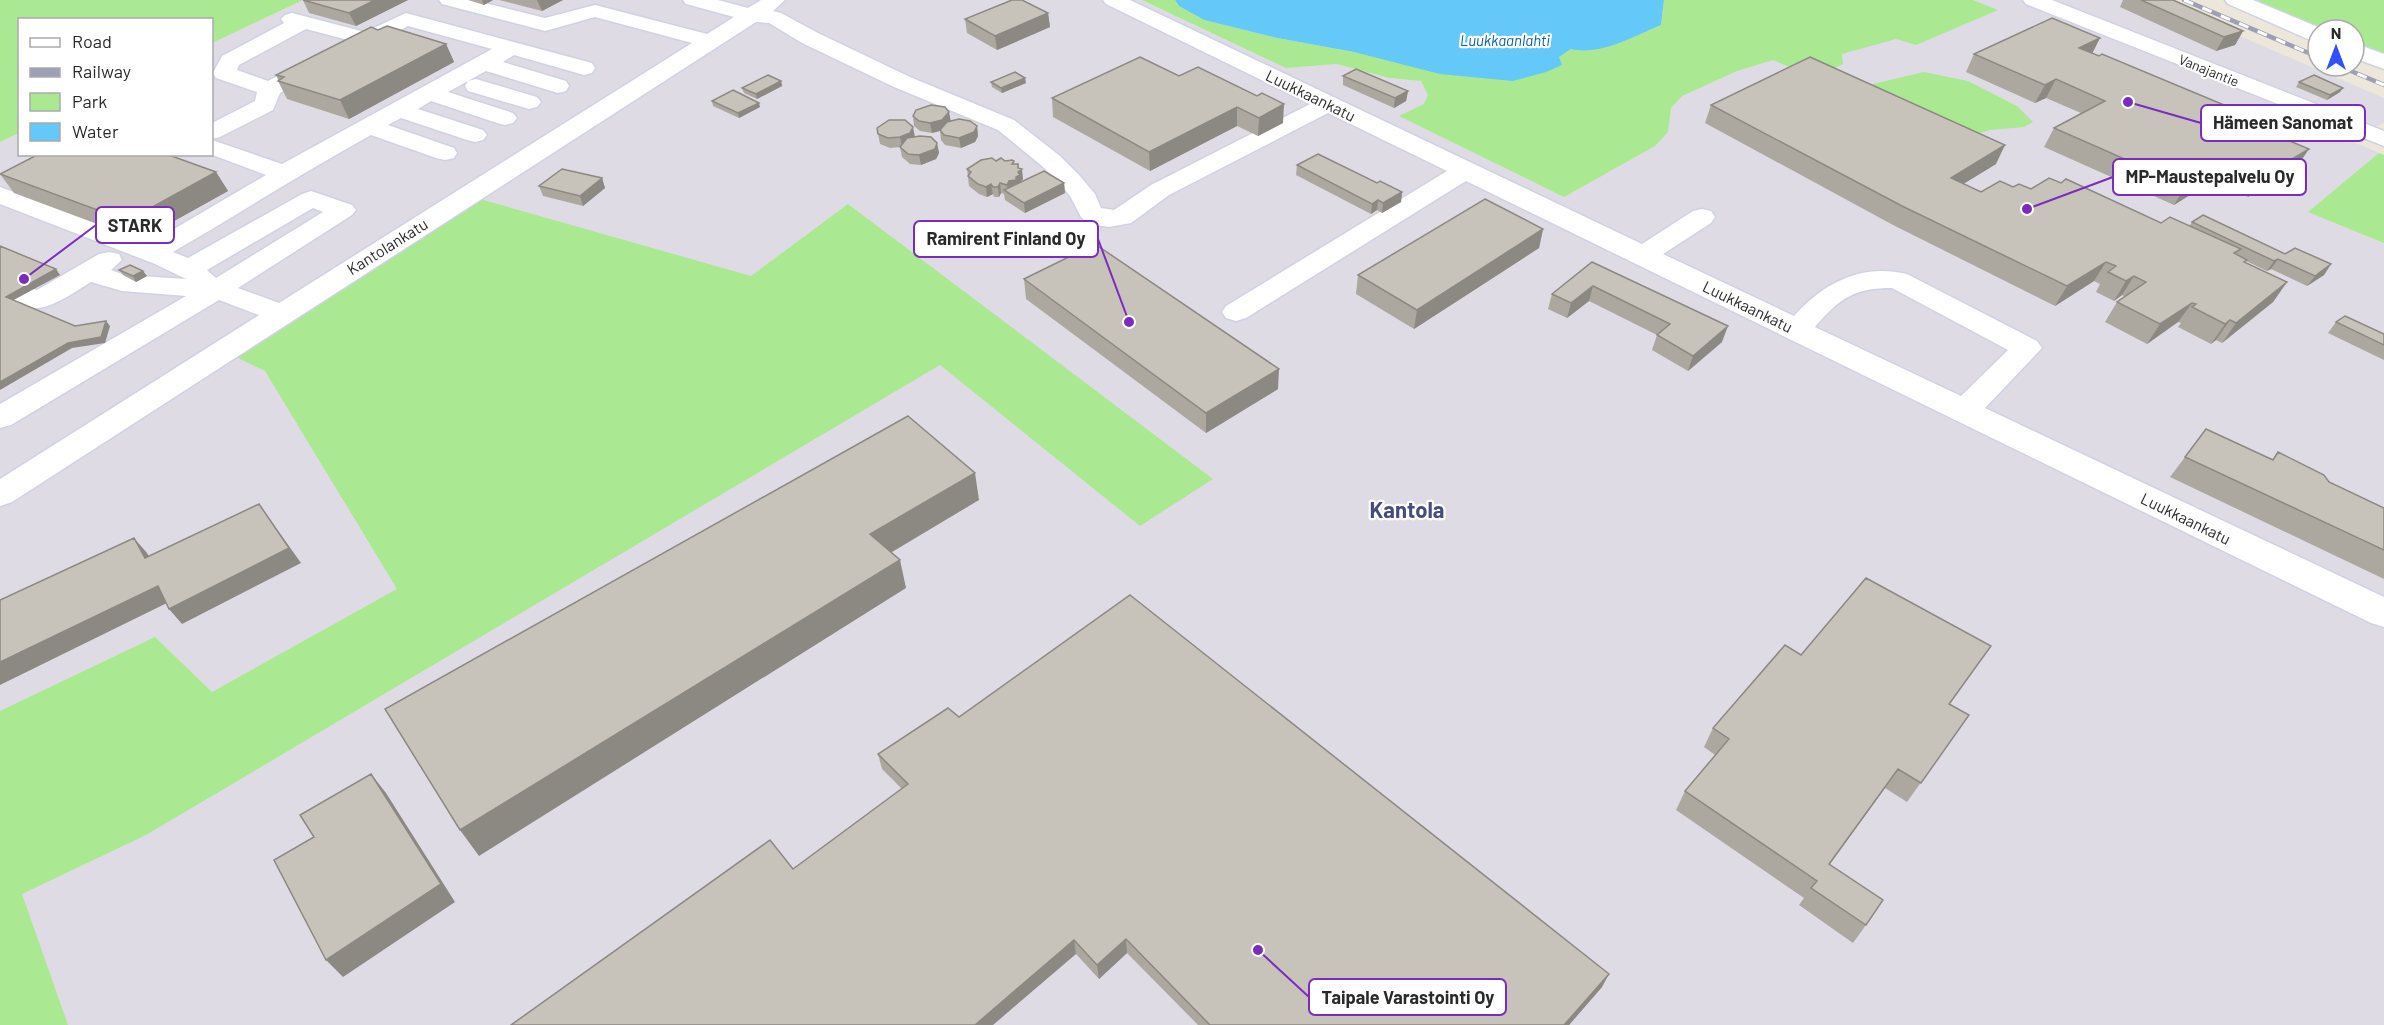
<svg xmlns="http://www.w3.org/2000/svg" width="2384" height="1025" viewBox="0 0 2384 1025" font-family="Barlow,sans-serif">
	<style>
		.industrial { fill: #dfdbe5 }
		.green { fill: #aae892 }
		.water { fill: #64c8f8 }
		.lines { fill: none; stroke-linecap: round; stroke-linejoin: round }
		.minor-casing { stroke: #cfd2e4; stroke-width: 3 }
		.minor { fill: #fff; fill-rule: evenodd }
		.rail-casing { stroke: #9c9fb6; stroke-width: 4.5 }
		.rail { stroke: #fff; stroke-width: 3; stroke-dasharray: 10; stroke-linecap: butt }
		.wall { fill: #aca8a0 }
		.shaded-wall { fill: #8c8882 }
		.building { fill: #c8c3ba; stroke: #8c8882; stroke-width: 1.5 }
		.labels { text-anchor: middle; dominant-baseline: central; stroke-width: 4.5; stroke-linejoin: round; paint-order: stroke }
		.far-street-label { font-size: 14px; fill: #2a2a2a; stroke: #fff }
		.far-water-label { font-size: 15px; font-style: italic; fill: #0263a5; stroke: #fff }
		.street-label { font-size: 16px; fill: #2a2a2a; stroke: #fff }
		.district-label { font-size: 22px; font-weight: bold; fill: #464d7e; stroke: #fff }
		.leader { fill: none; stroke: #7b2cbf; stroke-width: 2 }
		.callout-dot { fill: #7b2cbf; stroke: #fff; stroke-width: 2 }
		.callout { fill: #fff; stroke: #7b2cbf; stroke-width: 2 }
		.callout-label { font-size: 18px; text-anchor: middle; font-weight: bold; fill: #2a2a2a }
	</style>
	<rect width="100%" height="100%" fill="#ede6da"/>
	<!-- industrial -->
	<path class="industrial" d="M303 0H1142L1286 68 1337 64 1389 78 1517 90 1575 83 1699 0H2156L2384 98V123L2346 139 2384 155V1025H0V142L19 133 20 154H212V43Z"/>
	<!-- green -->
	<path class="green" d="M0 0H303L212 43V20H20L19 133 0 142Z
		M1142 0H1175L1179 6 1204 20 1277 38 1354 52 1561 64 1559 57 1571 49 1661 25 1664 0H1973L1998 10 1916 45 1896 39 1842 54 1843 64 1831 70 1864 86 1924 72 1968 81 2017 106 2033 122 2024 127 1990 130 1958 140 1773 60 1737 71 1682 96 1671 108 1668 132 1655 146 1564 197 1399 116 1424 104 1428 95 1421 81 1389 78 1337 64 1286 68Z
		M2253 0H2384V55L2354 42V30H2325Z
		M2379 153 2384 155V243L2308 212Z
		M480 199 751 276 848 204 1213 479 1140 526 940 365 146 835 22 894 68 1025H0V711L155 637 212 692 397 589 265 371 234 356Z"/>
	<!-- water -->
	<path class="water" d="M1175 0H1664L1661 25C1634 36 1600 56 1571 49L1559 57 1562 65 1546 72 1513 81 1440 74 1354 52 1277 38 1204 20 1179 6Z"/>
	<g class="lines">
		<!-- minor casing -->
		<g class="minor-casing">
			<path id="minor" d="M439 0H473L545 18 595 5 707 34 734 17 686 4 683 0H718L748 8 761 0H785L773 11 781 13 818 33 910 77 1014 120 1060 156 1079 175 1095 194 1101 208 1114 210 1151 185 1310 104 1106 4 1103 0H1130L1642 244 1693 211 1702 209 1711 211 1715 217 1711 223 1663 254 1794 316C1823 283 1862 263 1907 274L2037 341 2042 348 1985 408 2384 597V627L2371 623 1466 181 1246 318 1236 321 1226 318 1222 312 1226 306 1447 171 1328 113 1169 195 1131 223 1109 227 1096 225 1087 223 1081 217 1070 196 1061 185 1042 166 998 130 894 87 802 43 769 23 756 22 12 502 0 506V479L259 315 219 300 11 425 0 428V404L186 296 122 291 91 282C69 295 31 326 10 295L14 289 24 287 37 290 99 254 109 252 119 254 122 260 111 270 125 275 186 279 155 264 0 204V187L150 243 266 175 210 154 212 140 282 164 492 49 408 26 280 93 273 110 220 137 212 139V123L255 101 257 92 216 78 213 73 222 56 284 23 281 19 285 15 292 13 365 32 406 13 592 63 595 68 592 73 584 75 514 55 503 62 566 81 569 86 566 91 558 93 486 71 448 92 513 113 517 118 513 123 505 125 497 123 431 101 418 109 483 130 487 135 483 140 475 142 467 140 401 118 388 125 454 148 457 153 454 158 445 160 436 158 371 135C304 172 240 213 173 252L188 258 302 194 311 191 352 205 356 210 352 215 238 288 279 303 692 43 595 17 545 31 442 4ZM306 29 348 40 268 81 237 70 239 65ZM313 208 323 212 216 278 207 270ZM1892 288 2008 350 1961 396 1815 327C1840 298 1854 288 1892 288Z
				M2023 0H2052L2384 131V146L2026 4Z
				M2225 0H2253L2325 30H2318V41L2310 40 2228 4Z
				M2354 43 2384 54V69L2354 58Z
				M476 79 537 97 541 102 537 107 529 109 468 91 465 86 468 81Z"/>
		</g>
		<!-- minor -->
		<use href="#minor" class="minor"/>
		<!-- rail casing -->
		<g class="rail-casing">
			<path id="rail" d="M2184 0 2318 57
				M2339 66 2384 85"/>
		</g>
		<!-- rail -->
		<use href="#rail" class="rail"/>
	</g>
	<!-- wall -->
	<path class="wall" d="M303 0H408L356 26 309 13Z
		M468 0H493L484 5Z
		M499 0H563L542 11Z
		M2123 0H2173L2243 31 2235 45 2216 51 2120 7Z
		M1048 13 1050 27 997 50 967 33 965 19Z
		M378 30 446 44 454 62 349 119 287 99 278 81V80L276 75Z
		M2092 53 2260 120 2256 126 2296 168 2248 197 2212 181 2174 205 2044 147 2054 128 2081 113 2046 98 2035 103 1966 72 1974 54Z
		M1179 76 1257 96 1283 123 1258 136 1237 126 1150 171 1053 117 1052 98Z
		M1343 76 1408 91 1406 101 1394 108 1343 85Z
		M781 81 782 86 757 99 744 93 742 88Z
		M991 82 1026 83 1002 93 992 87Z
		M2299 82 2340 92 2327 100 2296 87Z
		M712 101 760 107 739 118 713 106Z
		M1711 105 1996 164 1963 184 1981 192 2013 187 2031 189 2161 223 2190 225 2192 222 2285 254 2331 264 2324 275 2307 286 2271 269 2267 271 2246 261 2245 263 2287 282 2273 302 2222 343 2216 340 2211 344 2178 327 2181 323 2178 322 2147 344 2105 322 2117 302 2125 297 2122 295 2114 301 2096 292 2100 284 2094 281 2055 306 1893 225 1705 123Z
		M913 116 950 121 977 126 978 136 975 142 961 148 945 145 941 140 940 131 932 133 920 131 914 126Z
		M877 128 937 143 939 153 936 159 921 165 910 164 902 157 900 147 890 148 880 144Z
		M996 161H1014V164H1018V168L1023 179 1021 182 1064 183 1065 193 1025 213 1005 200 1004 194 1001 193 999 197H994L993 194 987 197 979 194 969 186 967 169Z
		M1297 165 1377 183 1402 192 1401 202 1382 213 1377 210 1371 214 1296 175Z
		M216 172 228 191 140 240 14 193 0 174Z
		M602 178 605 188 583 206 543 196 539 186Z
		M1543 229 1539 248 1414 329 1356 294 1358 275Z
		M1592 262 1722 342 1688 371 1652 350 1657 335 1589 301 1567 318 1548 309 1552 294Z
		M119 270 147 276 136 282 123 275Z
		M1024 279 1278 389 1206 433 1026 299Z
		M2336 322 2384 334V360L2328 333Z
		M2206 429 2272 460 2278 452 2329 482 2384 508V579L2170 477Z
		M1991 646 1950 704 1969 715 1907 802 1885 788 1829 865 1866 925 1853 943 1799 905 1804 898 1676 810 1685 791 1715 755 1704 747 1713 728 1801 655Z
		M959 717 1602 987 1569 1025H1198L1127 953 1099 979 1076 954 793 869 902 789 882 769 878 754Z"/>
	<!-- shaded-wall -->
	<path class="shaded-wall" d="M375 0H408L356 26 349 13Z
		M482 0H493L484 5Z
		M537 0H563L542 11Z
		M1048 13 1050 27 997 50 995 36Z
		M2243 31 2235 45 2216 51 2224 37Z
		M2100 38 2091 56 2079 48Z
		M446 44 454 62 349 119 340 100Z
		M1025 78 1026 83 1002 93 1001 88Z
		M2056 79 2046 98 2035 103 2045 85Z
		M781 81 782 86 757 99 756 94Z
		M2343 88 2340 92 2327 100 2330 95Z
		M1408 91 1406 101 1394 108 1395 98Z
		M759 103 760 107 739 118 738 113Z
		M1284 104 1283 123 1258 136 1259 118Z
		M1237 107V126L1150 171 1149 152Z
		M949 112 951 122 943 130 932 133 930 123Z
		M977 126 978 136 975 142 961 148 959 138Z
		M913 127 915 137 902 147 900 137Z
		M937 143 939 153 936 159 921 165 919 155Z
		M2005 145 1996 164 1942 197 1951 178Z
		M2309 149 2296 168 2248 197 2260 178Z
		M2224 162 2212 181 2174 205 2186 186Z
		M1018 164 1019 172 1022 169 1023 179 1021 181V185L1008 193 1007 185 1009 181 1016 177Z
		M216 172 228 191 140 240 127 221Z
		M602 178 605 188 583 206 580 196Z
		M1000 183 1001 193 999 197 998 187Z
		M1064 183 1065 193 1025 213 1024 203Z
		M991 184 993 194 987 197 986 187Z
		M1402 192 1401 202 1382 213 1383 203Z
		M1378 200 1377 210 1371 214 1372 204Z
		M1543 229 1539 248 1414 329 1417 310Z
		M2278 259 2271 269 2267 271 2274 261Z
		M2106 262 2094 281 2055 306 2067 286Z
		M2331 264 2324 275 2307 286 2315 276Z
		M56 269 60 275 10 302 6 297Z
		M143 271 147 276 136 282 133 276Z
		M2134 276 2122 295 2114 301 2126 281Z
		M2287 282 2273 302 2222 343 2236 323Z
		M1593 286 1589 301 1567 318 1571 303Z
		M2192 303 2178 322 2147 344 2160 324Z
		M2230 320 2216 340 2211 344 2225 324Z
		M106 321 110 326 105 343 72 348 0 390V382Z
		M1728 326 1722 342 1688 371 1693 356Z
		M1279 369 1278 389 1206 433V413Z
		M975 473 979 500 877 561 870 534Z
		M259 504 301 563 182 624 169 609Z
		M134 538 147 553 158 573 145 558Z
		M900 560 906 588 479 856 460 830Z
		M158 586 171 601 0 685V662Z
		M1898 769 1885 788 1817 882 1829 864Z
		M371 774 386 793 455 902 343 977 326 960Z
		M1126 939 1127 953 1099 979 1097 965Z
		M1074 940 1076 954 993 1025H975Z
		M1609 974 1602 987 1569 1025H1564Z"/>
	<!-- building -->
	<path class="building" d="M303 0H375L349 13Z
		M1012 0H1022L1048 13 995 36 965 19Z
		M2141 0H2173L2243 31 2224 37Z
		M2052 18 2100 38 2079 48 2099 56 2102 54 2260 120 2252 125 2309 149 2260 178 2224 162 2186 186 2054 128 2105 101 2056 79 2045 85 1974 54Z
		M387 26 446 44 340 100 278 81 284 77 276 75 371 27 378 30Z
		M1140 57 1179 76 1198 67 1257 96 1262 93 1284 104 1259 118 1237 107 1149 152 1052 98Z
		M1810 57 2005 145 1951 178 1981 192 2000 181 2013 187 2019 184 2031 189 2049 178 2061 183 2066 179 2161 223 2170 217 2241 249 2234 253 2247 260 2244 262 2287 282 2236 323 2230 320 2225 324 2192 307 2196 304 2192 303 2160 324 2117 302 2146 282 2134 276 2126 281 2108 272 2116 266 2106 262 2067 286 1902 206 1711 105Z
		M1356 69 1408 91 1395 98 1343 76Z
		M1015 72 1025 78 1001 88 991 82Z
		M768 75 781 81 756 94 742 88Z
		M2314 75 2343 88 2330 95 2299 82Z
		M733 90 759 103 738 113 712 101Z
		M931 105 945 107 949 112 942 120 930 123 919 121 913 116 916 110Z
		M959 119 970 121 977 126 974 132 959 138 944 135 940 130 947 122Z
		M889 120H905L913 127 910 133 900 137 888 138 878 134 877 128Z
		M920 136 931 137 937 143 935 149 919 155 908 154 900 147 907 138Z
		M39 154H166L216 172 127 221 0 174Z
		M1318 154 1377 183 1380 181 1402 192 1383 203 1378 200 1372 204 1297 165Z
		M992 158 996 161 1001 158 1005 161 1012 160 1014 161 1012 164H1018V168L1022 169 1018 172 1020 175 1016 177V180L1009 181 1007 185 1000 183 998 187H993L991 184 986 187 978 184 968 176 971 172 967 169 981 160Z
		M562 169 602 178 580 196 539 186Z
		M1044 171 1064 183 1024 203 1004 190Z
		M1485 199 1543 229 1417 310 1358 275Z
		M2203 215 2285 254 2295 248 2331 264 2315 276 2278 259 2274 261 2192 222Z
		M1095 244 1279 369 1206 413 1024 279Z
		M0 246 56 269 6 297 75 326 106 321 101 337 68 343 0 382Z
		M1592 262 1728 326 1693 356 1657 335 1670 324 1593 286 1571 303 1552 294Z
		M130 265 143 271 133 276 119 270Z
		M2345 316 2384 334V345L2336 322Z
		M908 416 975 473 870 534 900 560 460 830 385 709Z
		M2206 429 2273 460 2278 452 2324 475 2329 482 2384 508V550L2185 457Z
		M259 504 289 548 169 609 158 586 0 662V600L134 538 145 558Z
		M1866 578 1991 646 1949 704 1969 715 1921 783 1898 769 1829 864 1883 900 1866 925 1811 888 1817 881 1685 791 1729 739 1713 728 1785 645 1801 655Z
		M1130 595 1609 974 1564 1025H1210L1126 939 1097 965 1074 940 975 1025H511L770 840 793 869 908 784 878 754 948 708 959 717Z
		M371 774 441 884 326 960 274 860 314 837 300 815Z"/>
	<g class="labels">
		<!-- far-street labels -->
		<g class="far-street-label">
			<text transform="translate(2209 70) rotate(22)">Vanajantie</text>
		</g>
		<!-- far-water labels -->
		<g class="far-water-label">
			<text x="1505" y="40">Luukkaanlahti</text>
		</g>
		<!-- street labels -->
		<g class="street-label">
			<text transform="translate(1311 95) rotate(26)">Luukkaankatu</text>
			<text transform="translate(387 246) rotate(-32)">Kantolankatu</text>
			<text transform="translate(1748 306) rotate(26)">Luukkaankatu</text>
			<text transform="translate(2186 518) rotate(26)">Luukkaankatu</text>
		</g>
		<!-- district labels -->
		<g class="district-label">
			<text x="1407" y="509">Kantola</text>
		</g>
	</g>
	<!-- callouts -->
	<path class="leader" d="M2128 102L2201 123M2027 209L2113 177M24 279L96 225M1129 322L1098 239M1258 950L1309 997"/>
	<g class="callout-dot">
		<circle cx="2128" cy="102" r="6"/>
		<circle cx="2027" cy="209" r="6"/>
		<circle cx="24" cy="279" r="6"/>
		<circle cx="1129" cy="322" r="6"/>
		<circle cx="1258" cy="950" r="6"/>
	</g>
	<g class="callout">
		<rect x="2201" y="105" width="164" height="36" rx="6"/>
		<rect x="2113" y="159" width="193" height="36" rx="6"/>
		<rect x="96" y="207" width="78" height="36" rx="6"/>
		<rect x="914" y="221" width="184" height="36" rx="6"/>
		<rect x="1309" y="979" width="197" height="36" rx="6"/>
	</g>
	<g class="callout-label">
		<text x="2283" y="129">Hämeen Sanomat</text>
		<text x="2210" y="183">MP-Maustepalvelu Oy</text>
		<text x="135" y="232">STARK</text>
		<text x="1006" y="245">Ramirent Finland Oy</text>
		<text x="1408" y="1004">Taipale Varastointi Oy</text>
	</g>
	<!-- legend -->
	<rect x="18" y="18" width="195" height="138" fill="#ffffff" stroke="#aaaaaa" stroke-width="1.5"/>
	<rect x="30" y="38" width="30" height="9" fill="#ffffff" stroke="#aaaaaa" stroke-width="1.5"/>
	<text x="72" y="48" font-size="18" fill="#2a2a2a">Road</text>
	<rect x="30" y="68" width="30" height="9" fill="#9c9fb6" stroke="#aaaaaa" stroke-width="1.5"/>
	<text x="72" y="78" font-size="18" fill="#2a2a2a">Railway</text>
	<rect x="30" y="93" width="30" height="18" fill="#aae892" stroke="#aaaaaa" stroke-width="1.5"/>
	<text x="72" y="108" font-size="18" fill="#2a2a2a">Park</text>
	<rect x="30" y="123" width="30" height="18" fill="#64c8f8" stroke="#aaaaaa" stroke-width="1.5"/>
	<text x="72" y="138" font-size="18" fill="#2a2a2a">Water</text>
	<!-- north arrow -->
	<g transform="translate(2336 48)"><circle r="28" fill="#ffffff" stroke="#aaaaaa" stroke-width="1.5"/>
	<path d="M0-4.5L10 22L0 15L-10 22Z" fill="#354fff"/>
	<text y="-9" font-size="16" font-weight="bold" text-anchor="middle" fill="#2a2a2a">N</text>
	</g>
</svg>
